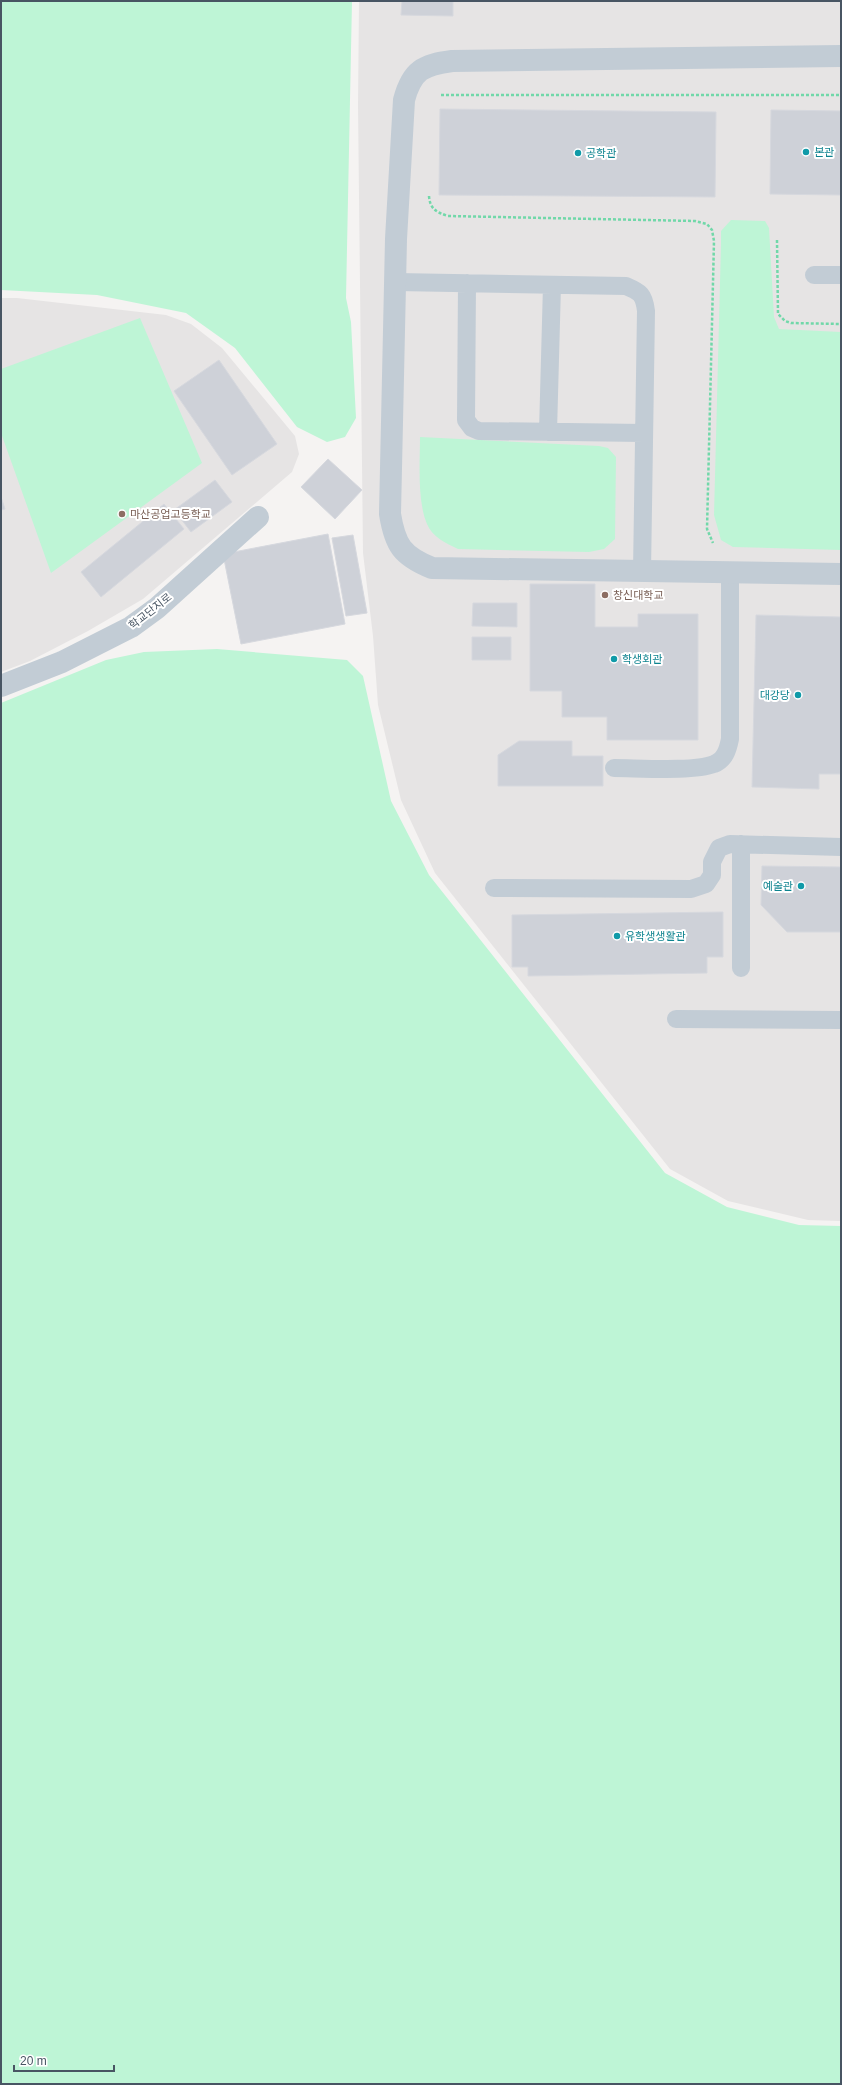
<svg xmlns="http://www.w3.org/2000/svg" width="842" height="2085" viewBox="0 0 842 2085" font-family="Helvetica,'Noto Sans KR',sans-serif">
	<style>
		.education { fill: #e6e4e4 }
		.green { fill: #bef5d6 }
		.building { fill: #ced1d8; stroke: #d6d8de }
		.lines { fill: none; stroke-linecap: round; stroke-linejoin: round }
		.path { stroke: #71d8a9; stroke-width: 2.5; stroke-dasharray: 3 2; stroke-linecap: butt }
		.service { stroke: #c2ccd5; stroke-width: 18 }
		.minor { stroke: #c2ccd5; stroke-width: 22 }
		.culture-dot { fill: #0f9aa8; stroke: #fff; stroke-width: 1.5 }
		.education-dot { fill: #8d6e63; stroke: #fff; stroke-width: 1.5 }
		.labels { text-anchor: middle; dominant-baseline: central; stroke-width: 4; stroke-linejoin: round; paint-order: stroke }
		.culture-label { font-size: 11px; fill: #0d838f; stroke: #fff; text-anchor: start }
		.education-label { font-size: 11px; fill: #785e54; stroke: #fff; text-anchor: start }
		.street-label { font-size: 11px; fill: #485563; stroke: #fff }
	</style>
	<rect width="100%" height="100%" fill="#f5f3f2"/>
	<!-- education -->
	<path class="education" d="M359 1H841V1221L808 1220 728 1201 670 1169 435 873 401 800 378 705 373 636 363 553 358 105Z
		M1 298H17L166 315 191 324 222 348 295 436 299 454 292 472 143 599 88 631 30 661 1 672Z"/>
	<!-- green -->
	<path class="green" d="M1 1H352L346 298 351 322 356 418 345 437 327 442 297 427 235 348 186 313 97 295 1 290Z
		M731 220 765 221 769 228 774 317 779 329 841 332V550L733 547 721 540 714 515 721 244V231Z
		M140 318 202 463 51 573 1 433V369Z
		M420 437 599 446 608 448 616 457 615 539 604 549 589 552 458 549C446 543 432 537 427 524 417 501 420 462 420 437Z
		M217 649 347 660 363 676 391 801 429 875 665 1173 727 1207 799 1225 841 1226V2084H1V703L106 660 144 652Z"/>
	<!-- building -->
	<path class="building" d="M402 1H453V16L401 15Z
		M440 109 716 112 715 197 439 195Z
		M771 110 841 111V195L770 194Z
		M219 360 277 444 232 475 174 391Z
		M328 459 362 490 335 519 301 487Z
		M215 480 232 502 191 532 174 510Z
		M1 497 5 509 1 510Z
		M164 504 184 529 101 597 81 572Z
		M328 534 345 624 241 644 223 554Z
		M353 535 367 613 346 616 332 538Z
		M530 584H595V627H638V614H698V740H607V717H562V691H530Z
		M473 603H517V627L472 626Z
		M756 615 841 617V774H819V789L752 787Z
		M472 637H511V660H472Z
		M519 741H572V756H603V786H498V755Z
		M762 866 841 867V932H787L761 905Z
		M723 912V957H707V973L528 976V967H512V915Z"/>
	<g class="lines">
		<!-- path -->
		<path class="path" d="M441 95H841
			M429 196C430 209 436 212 448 216L695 221 707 224 712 230 714 241 707 529 713 543
			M777 240 778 314 785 321 791 323 841 324"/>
		<!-- service -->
		<path class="service" d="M814 275H841
			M396 282 626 286C640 292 644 294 646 311L642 572
			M467 283 466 420 472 428 479 431 644 433
			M548 432 552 285
			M614 768C638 768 694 772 714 764 725 760 728 749 730 739V573
			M741 844V968
			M494 888 691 889 706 884 712 875V862L719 848 730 844 841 847
			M676 1019 841 1020"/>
		<!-- minor -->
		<path class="minor" d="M841 56 452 61C423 65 412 70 404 100L396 239 390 514C395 545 402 556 432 568L841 574
			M1 686 62 662 131 627 157 608 258 517"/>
	</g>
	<!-- markers -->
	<g class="culture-dot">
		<circle cx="806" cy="152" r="4"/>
		<circle cx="578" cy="153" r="4"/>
		<circle cx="614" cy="659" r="4"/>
		<circle cx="798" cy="695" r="4"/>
		<circle cx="801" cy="886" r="4"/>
		<circle cx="617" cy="936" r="4"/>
	</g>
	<g class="education-dot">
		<circle cx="122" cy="514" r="4"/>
		<circle cx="605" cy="595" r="4"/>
	</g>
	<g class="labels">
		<!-- culture labels -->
		<g class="culture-label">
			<text x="814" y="152">본관</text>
			<text x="586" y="153">공학관</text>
			<text x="622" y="659">학생회관</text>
			<text x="790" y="695" text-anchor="end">대강당</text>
			<text x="793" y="886" text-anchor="end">예술관</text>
			<text x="625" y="936">유학생생활관</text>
		</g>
		<!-- education labels -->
		<g class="education-label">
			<text x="130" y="514">마산공업고등학교</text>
			<text x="613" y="595">창신대학교</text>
		</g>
		<!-- street labels -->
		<g class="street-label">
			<text transform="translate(150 611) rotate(-38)">학교단지로</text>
		</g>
	</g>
	<!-- border -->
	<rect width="842" height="2085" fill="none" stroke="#485563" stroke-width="4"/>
	<!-- scale -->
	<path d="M14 2065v6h100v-6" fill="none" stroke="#485563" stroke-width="2"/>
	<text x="20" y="2065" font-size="12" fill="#485563" stroke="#ffffff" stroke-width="3" paint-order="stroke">20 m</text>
</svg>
